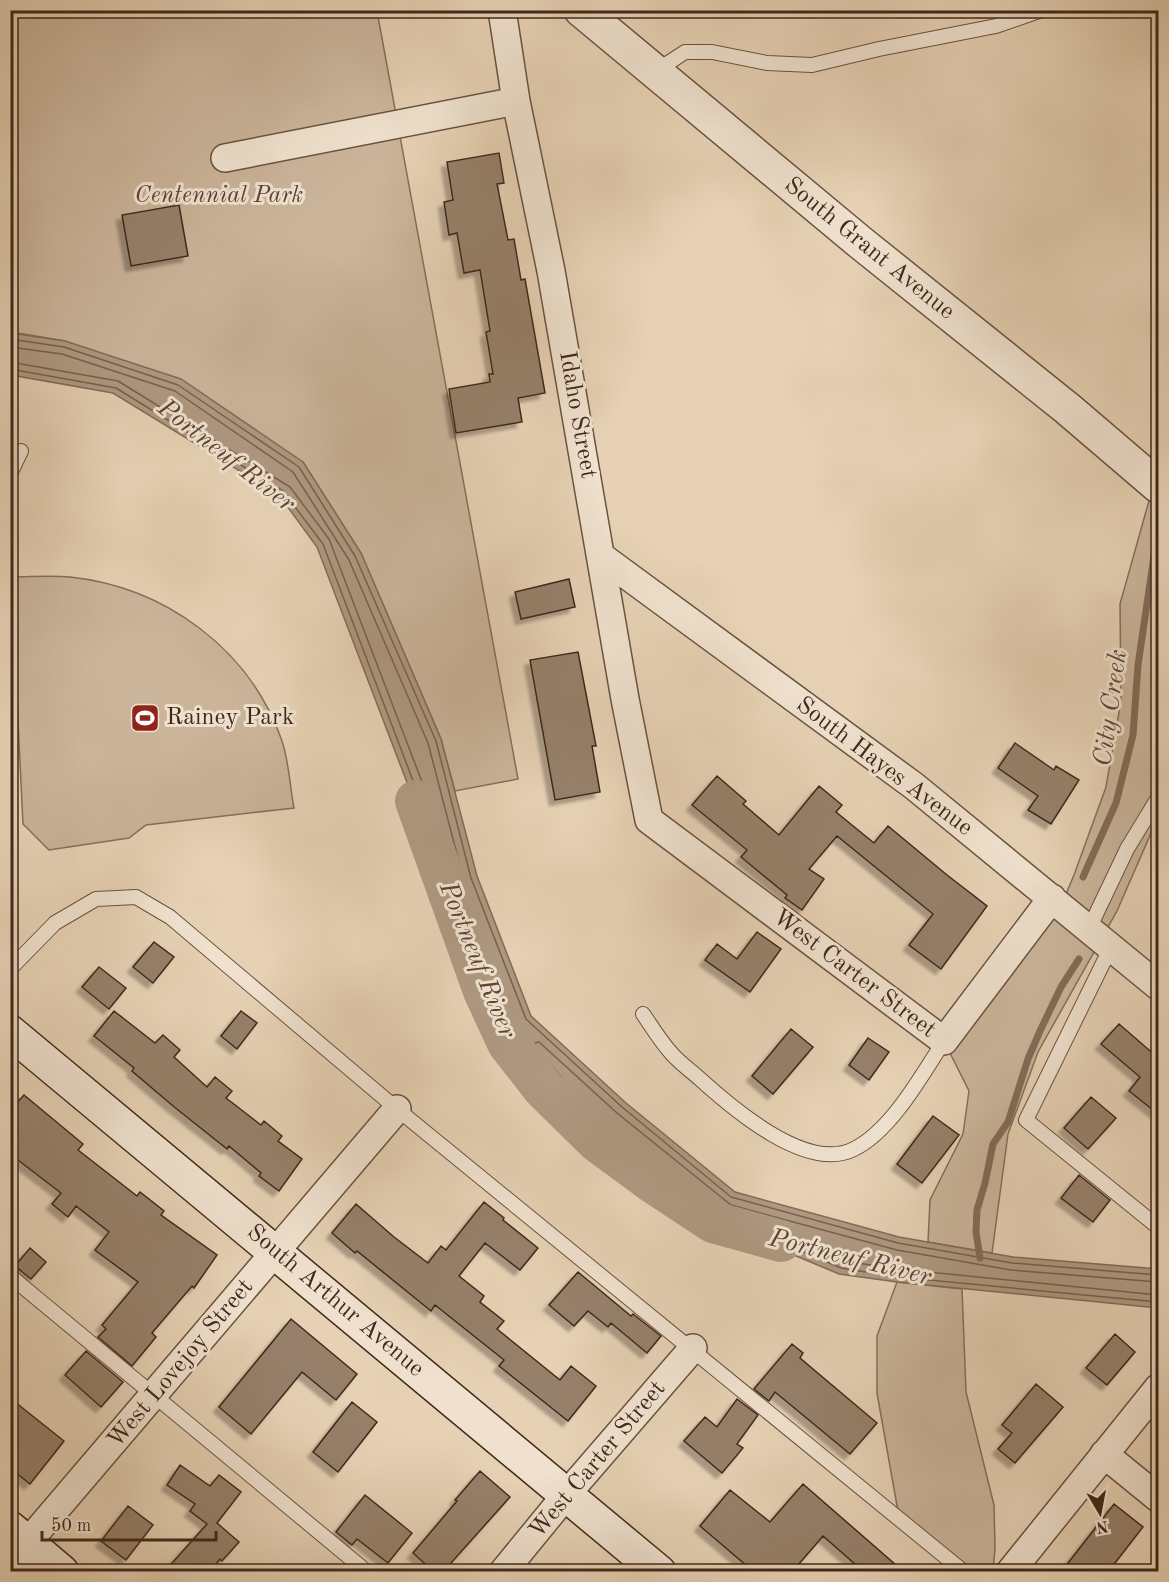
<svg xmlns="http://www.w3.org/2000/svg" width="1169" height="1582" viewBox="0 0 1169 1582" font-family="'Old Standard TT',serif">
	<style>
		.green { fill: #cab49a; stroke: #856e5a; stroke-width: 1.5 }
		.water { fill: #ae9880; stroke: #826b57; stroke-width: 1.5 }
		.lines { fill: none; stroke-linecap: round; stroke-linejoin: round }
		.shore { stroke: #77604d; stroke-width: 1.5 }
		.stream { stroke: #826b57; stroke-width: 7 }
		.river { stroke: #ae9880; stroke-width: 42 }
		.building { fill: #96806a; stroke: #40281a; stroke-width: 1.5; filter: url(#shadow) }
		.service-casing { stroke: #6a5240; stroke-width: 16 }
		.minor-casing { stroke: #6a5240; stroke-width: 30 }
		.tertiary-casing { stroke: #6a5240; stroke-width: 36 }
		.secondary-casing { stroke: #40281a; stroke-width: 36 }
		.service { stroke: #efe1ce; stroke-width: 14 }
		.minor { stroke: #efe1ce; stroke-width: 27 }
		.tertiary { stroke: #efe1ce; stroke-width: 33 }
		.secondary { stroke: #efe1ce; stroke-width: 33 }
		.labels { text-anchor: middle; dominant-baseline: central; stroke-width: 6; stroke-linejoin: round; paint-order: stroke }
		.park-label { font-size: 24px; font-style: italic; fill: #5c4434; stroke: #efe1ce }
		.street-label { font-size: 24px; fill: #40281a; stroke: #efe1ce }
		.poi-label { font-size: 24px; fill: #40281a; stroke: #efe1ce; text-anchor: start }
		.water-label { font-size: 26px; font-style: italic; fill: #5c4434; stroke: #efe1ce }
	</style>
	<defs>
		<filter id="shadow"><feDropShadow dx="-5.5" dy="5.5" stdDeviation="1.5" flood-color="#0004"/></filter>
	</defs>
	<rect width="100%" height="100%" fill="#e6d1b4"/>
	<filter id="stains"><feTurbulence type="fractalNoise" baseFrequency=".00333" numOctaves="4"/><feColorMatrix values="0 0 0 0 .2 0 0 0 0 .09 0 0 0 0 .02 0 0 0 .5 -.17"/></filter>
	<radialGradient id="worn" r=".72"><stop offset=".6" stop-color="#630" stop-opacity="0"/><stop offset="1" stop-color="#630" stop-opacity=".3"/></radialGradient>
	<!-- green -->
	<path class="green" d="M11 11H377L518 779 455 791 441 739 361 553 303 462 65 341 11 332Z
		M1154 483 1158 486V817L1117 911 1038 1052 1008 1134 992 1253 928 1242 930 1200 963 1134 969 1091 944 1041 1061 906 1074 875 1106 787 1121 701 1120 604Z
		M11 577C30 577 51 575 70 577 165 587 250 649 282 741 289 762 290 787 294 808L146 825 129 838 49 850 23 824Z
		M897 1282 962 1289 966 1392 994 1505 995 1548 993 1571H964L899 1517 877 1393V1336Z"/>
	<!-- water -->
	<path class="water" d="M11 333 65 341 181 379 303 462 361 553 441 739 477 876 531 1016 626 1103 735 1192 899 1237 1013 1257 1158 1269V1308L897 1282 839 1274 725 1226 597 1141 499 1023 317 547 279 495 113 393 11 375Z"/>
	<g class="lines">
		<!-- shore -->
		<path class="shore" d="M10 339 64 347 178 385 299 467 355 556 436 741 471 878 526 1019 622 1107 731 1197 898 1243 1012 1263 1158 1275
			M10 347 62 354 175 391 293 472 349 560 428 743 460 866V869L455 868 329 539 290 487 118 381 10 362
			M10 369 116 388 283 491 323 544 504 1020 601 1137 728 1220 841 1268 897 1277 1158 1302
			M1158 1282 1011 1270 897 1250 731 1205 617 1113 539 1042 535 1043V1046L606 1131 731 1214 843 1261 898 1269 1158 1295"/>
		<!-- stream -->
		<path class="stream" d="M1083 877 1116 803 1133 735 1138 665 1154 556 1158 538
			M980 1258 976 1232 977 1210 985 1183 993 1144 1008 1122 1028 1059 1040 1031 1061 987 1079 959"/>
		<!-- river -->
		<path class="river" d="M416 801 484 991 508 1043 544 1089 597 1141 654 1183 713 1222 781 1241"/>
	</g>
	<!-- building -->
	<path class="building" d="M499 153 504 183 497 184 508 240 514 239 521 280 525 279 545 393 518 398 522 422 456 433 449 389 490 382 489 374H493L486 332 490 331 480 270 464 273 457 233 449 235 444 202 453 200 447 162Z
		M179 205 188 256 131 266 122 215Z
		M569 579 575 607 521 619 515 592Z
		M578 652 596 746H592L600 792 555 800 530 660Z
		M1015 743 1054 770 1056 766 1079 780 1051 824 1028 810 1038 796 998 768Z
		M717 776 746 801 743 804 779 835 819 786 842 805 836 812 874 843 888 826 947 875 987 906 941 969 909 945 933 914 837 836 809 869 824 879 802 910 785 898 787 895 741 857 747 850 692 805Z
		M757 932 781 949 750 992 705 960 717 944 737 959Z
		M154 942 174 957 153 983 133 967Z
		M99 967 126 988 109 1009 82 987Z
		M114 1011 155 1043 163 1035 180 1050 174 1057 207 1087 215 1077 232 1091 226 1098 261 1125 264 1121 282 1136 278 1141 302 1159 279 1191 259 1176 261 1173 229 1146 227 1149 173 1106 132 1071 134 1068 94 1036Z
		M241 1011 257 1023 237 1049 221 1036Z
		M1119 1024 1156 1056 1158 1053V1114L1129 1091 1140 1077 1101 1044Z
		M791 1029 813 1047 773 1094 752 1076Z
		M868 1038 889 1052 869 1080 849 1065Z
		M24 1095 83 1144 78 1150 137 1196 140 1192 164 1211 161 1215 217 1255 194 1288 192 1286 152 1333 156 1337 132 1366 98 1337 106 1329 102 1325 138 1282 95 1250 109 1232 76 1206 68 1217 52 1204 61 1193 10 1154V1110Z
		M1091 1097 1116 1118 1088 1149 1064 1128Z
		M933 1116 959 1135 922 1183 897 1164Z
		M1079 1175 1110 1200 1093 1222 1061 1198Z
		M484 1202 504 1218 503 1220 538 1248 520 1270 485 1243 459 1276 484 1296 480 1302 504 1321 497 1329 560 1380 571 1366 596 1386 568 1421 499 1366 504 1360 435 1305 431 1311 357 1251 355 1253 332 1233 356 1204 394 1237 428 1263 441 1246 446 1250Z
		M30 1248 46 1262 31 1279 15 1266Z
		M578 1272 631 1316 633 1314 661 1336 647 1353 611 1323 608 1327 588 1311 574 1326 549 1305Z
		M291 1319 357 1374 336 1400 302 1372 251 1434 219 1407Z
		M1115 1334 1135 1352 1107 1385 1086 1368Z
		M792 1344 803 1353 800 1358 877 1423 850 1454 775 1392 769 1401 754 1389Z
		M86 1351 123 1382 101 1407 65 1375Z
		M1036 1384 1063 1407 1015 1463 998 1449 1012 1433 1002 1425Z
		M10 1398 64 1441 30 1484 10 1468Z
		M737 1399 758 1415 737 1444 743 1448 722 1473 684 1441 705 1417 717 1427Z
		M352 1402 377 1422 338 1472 313 1452Z
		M180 1465 210 1486 219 1475 241 1492 217 1523 239 1542 222 1561 220 1559 209 1572H164L207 1524 190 1511 195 1504 167 1485Z
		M480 1471 510 1497 443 1572H434L413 1553 457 1501 455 1500Z
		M803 1484 904 1572H864L823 1536 792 1572H754L700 1526 730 1490 770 1522Z
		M365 1495 412 1533 388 1563 357 1539 352 1545 336 1532Z
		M1114 1504 1143 1527 1108 1572H1061Z
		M128 1506 153 1525 126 1560 101 1541Z"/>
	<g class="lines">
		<!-- service casing -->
		<g class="service-casing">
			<path id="service" d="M656 71 685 52H712L767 63 812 65 879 49 996 26 1042 10
				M10 474 21 451
				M1089 929 1127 849 1158 798
				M1111 947 1026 1120 1158 1227
				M10 969 55 923 96 899 136 897 170 917 397 1109 964 1572
				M643 1014C652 1027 661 1042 672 1054 680 1063 691 1071 700 1079 732 1108 807 1173 854 1149 891 1131 922 1075 944 1041
				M10 1276 367 1572"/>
		</g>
		<!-- minor casing -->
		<g class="minor-casing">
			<path id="minor" d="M502 10 516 101 551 271 625 699 649 820 944 1041 1052 898
				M225 158 516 101
				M602 557 914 786 1158 986
				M1104 1454 1158 1498
				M10 1563 397 1109
				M503 1572 566 1495 693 1348
				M1010 1572 1158 1388"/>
		</g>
		<!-- tertiary casing -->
		<g class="tertiary-casing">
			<path id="tertiary" d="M581 10 861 243 1068 409 1158 486"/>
		</g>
		<!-- secondary casing -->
		<g class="secondary-casing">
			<path id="secondary" d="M10 1032 659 1572
				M10 1528 62 1572"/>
		</g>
		<!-- service -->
		<use href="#service" class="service"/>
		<!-- minor -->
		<use href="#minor" class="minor"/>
		<!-- tertiary -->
		<use href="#tertiary" class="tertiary"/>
		<!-- secondary -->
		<use href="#secondary" class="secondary"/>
	</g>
	<!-- icons -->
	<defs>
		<g id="stadium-square" transform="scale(1.5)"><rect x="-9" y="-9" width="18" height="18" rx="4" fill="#8f2418" stroke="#efe1ce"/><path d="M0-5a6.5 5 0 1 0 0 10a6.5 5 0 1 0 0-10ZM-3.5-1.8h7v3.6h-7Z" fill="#fff"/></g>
	</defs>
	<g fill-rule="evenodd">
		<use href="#stadium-square" x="145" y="718"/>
	</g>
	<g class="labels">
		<!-- park labels -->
		<g class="park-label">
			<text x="219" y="196">Centennial Park</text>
		</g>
		<!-- street labels -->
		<g class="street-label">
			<text transform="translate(869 249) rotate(39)">South Grant Avenue</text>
			<text transform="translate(577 415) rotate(80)">Idaho Street</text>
			<text transform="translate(884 767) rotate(37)">South Hayes Avenue</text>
			<text transform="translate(854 974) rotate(37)">West Carter Street</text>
			<text transform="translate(335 1301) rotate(40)">South Arthur Avenue</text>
			<text transform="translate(181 1364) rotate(-50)">West Lovejoy Street</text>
			<text transform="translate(598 1460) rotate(-50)">West Carter Street</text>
		</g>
		<!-- poi labels -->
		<g class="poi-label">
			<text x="166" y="718">Rainey Park</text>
		</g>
		<!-- water labels -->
		<g class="water-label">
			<text transform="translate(226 456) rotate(38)">Portneuf River</text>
			<text transform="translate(1111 708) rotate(-82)">City Creek</text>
			<text transform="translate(477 960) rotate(68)">Portneuf River</text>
			<text transform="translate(850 1258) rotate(14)">Portneuf River</text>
		</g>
	</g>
	<!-- margin -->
	<rect width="1169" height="1582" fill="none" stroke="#e6d1b4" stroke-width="36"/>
	<rect x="12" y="12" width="1145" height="1558" fill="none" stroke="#40281a" stroke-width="3"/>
	<rect x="18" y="18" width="1133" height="1546" fill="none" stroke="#40281a" stroke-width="1.5"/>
	<!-- north arrow -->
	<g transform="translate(1100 1513) rotate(170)" stroke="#efe1ce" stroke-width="4.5" paint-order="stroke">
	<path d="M0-4.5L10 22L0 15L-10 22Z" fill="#40281a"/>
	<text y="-9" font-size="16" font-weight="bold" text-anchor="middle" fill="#40281a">N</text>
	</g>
	<!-- scale -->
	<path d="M42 1531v9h174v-9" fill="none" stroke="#40281a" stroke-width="3"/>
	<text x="51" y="1531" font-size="18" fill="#40281a" stroke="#efe1ce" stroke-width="4.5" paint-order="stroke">50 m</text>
	<rect width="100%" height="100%" filter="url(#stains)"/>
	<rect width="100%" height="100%" fill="url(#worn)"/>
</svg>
